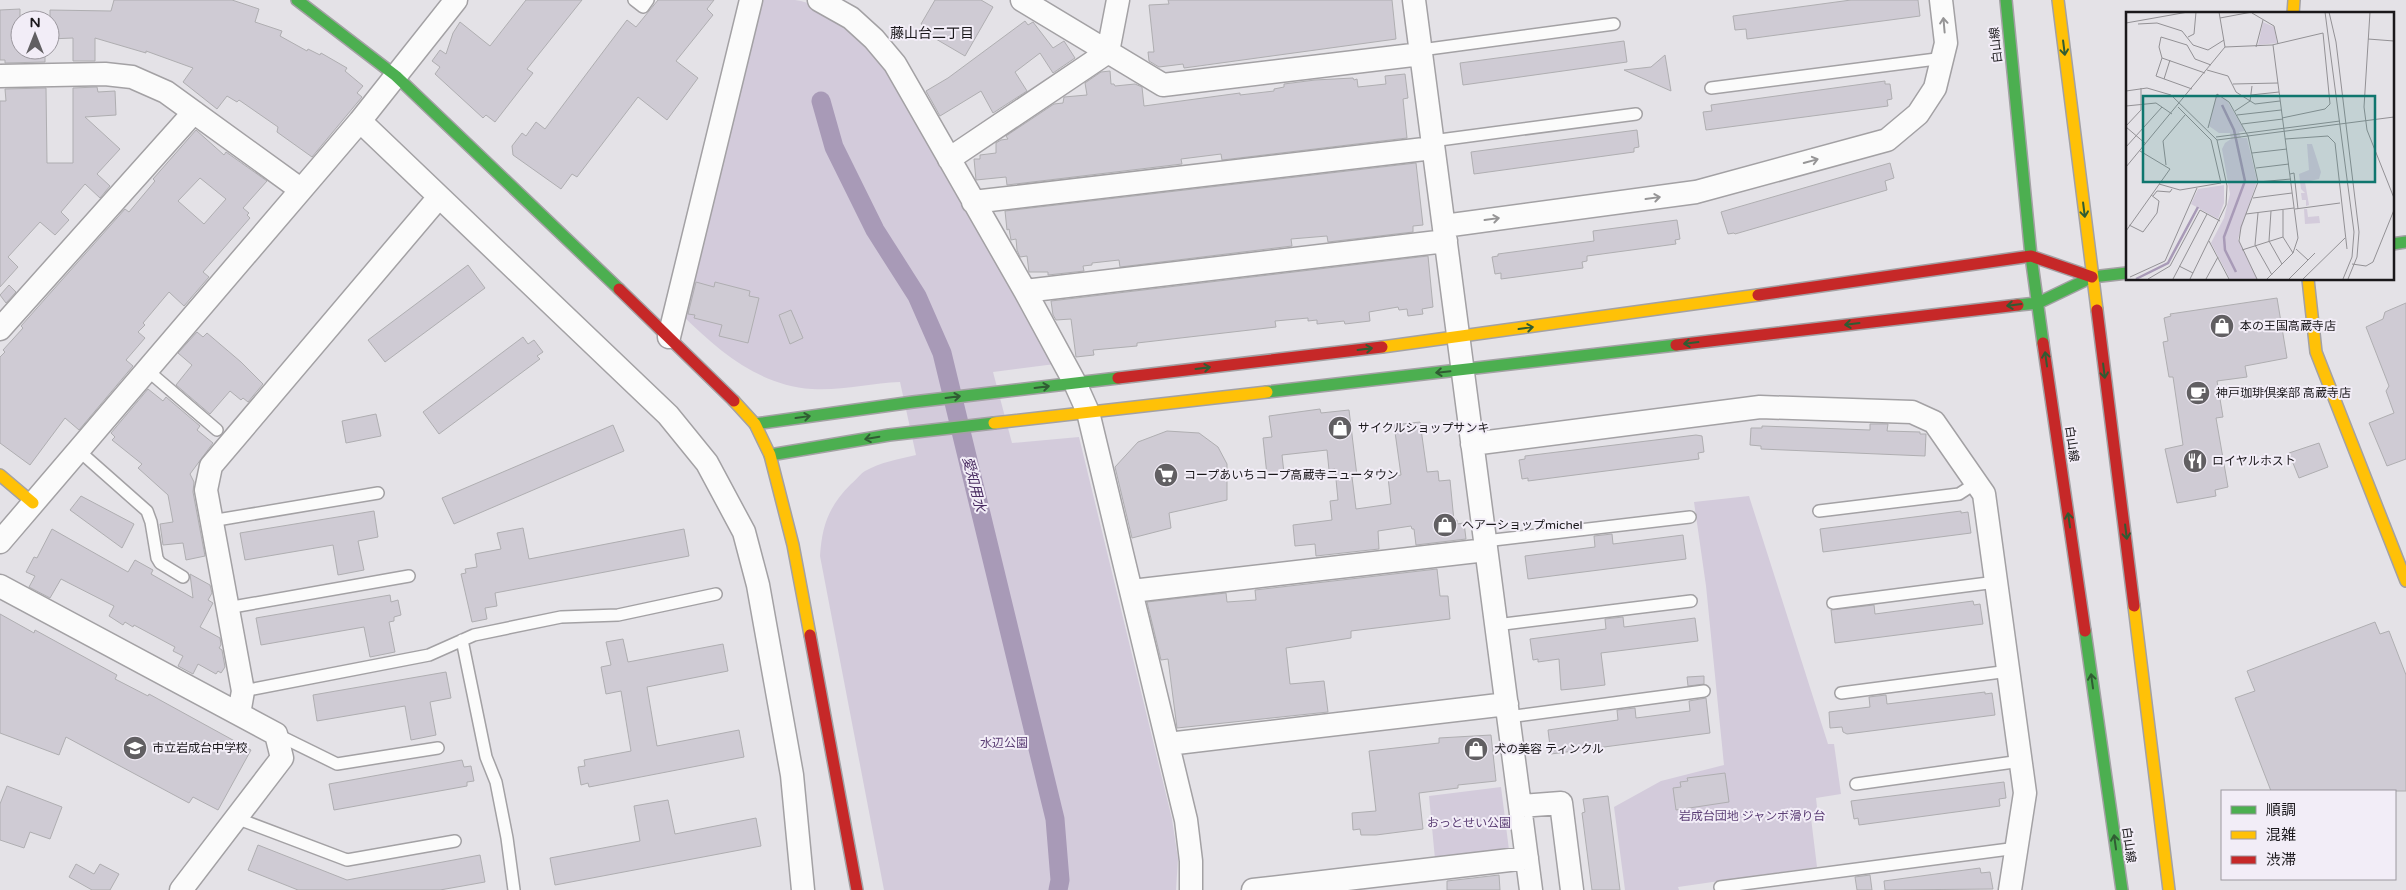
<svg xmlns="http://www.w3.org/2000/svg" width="2406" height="890" viewBox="0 0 2406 890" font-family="'Varela Round','Noto Sans JP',sans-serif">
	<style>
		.green { fill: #d3cbdb }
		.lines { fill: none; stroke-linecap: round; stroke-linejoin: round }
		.canal { stroke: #a89ab7; stroke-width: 19 }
		.building { fill: #cfcbd4; stroke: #afaeb1; fill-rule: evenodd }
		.lane-casing { stroke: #a3a1a4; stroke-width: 14 }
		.street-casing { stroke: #a3a1a4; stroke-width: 25 }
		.fast-casing { stroke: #a3a1a4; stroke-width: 14 }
		.slow-casing { stroke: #a3a1a4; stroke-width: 14 }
		.jam-casing { stroke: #a3a1a4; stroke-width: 14 }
		.lane { stroke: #fbfbfb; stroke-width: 11 }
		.street { stroke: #fbfbfb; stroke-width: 22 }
		.fast { stroke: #4caf50; stroke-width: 11 }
		.slow { stroke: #ffc107; stroke-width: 11 }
		.jam { stroke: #c62828; stroke-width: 11 }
		.oneway { stroke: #969596 }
		.oneway2 { stroke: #305c33 }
		.labels { text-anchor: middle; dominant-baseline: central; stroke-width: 4; stroke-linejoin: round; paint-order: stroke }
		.street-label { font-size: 12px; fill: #1a181b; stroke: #f2edf7 }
		.poi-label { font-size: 12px; fill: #1a181b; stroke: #f2edf7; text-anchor: start }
		.park-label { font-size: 12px; fill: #5b3e75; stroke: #f2edf7 }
		.neighbourhood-label { font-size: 14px; fill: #1a181b; stroke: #f2edf7 }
		.water-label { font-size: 14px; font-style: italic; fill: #4a2d62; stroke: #f2edf7 }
		.inset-river { fill: none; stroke: #a89ab7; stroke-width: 2.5 }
		.inset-road { fill: none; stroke: #939195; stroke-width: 1 }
		.view { fill: #0f766e; fill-opacity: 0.15; stroke: #0f766e; stroke-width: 2.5 }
		.inset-edge { fill: none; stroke: #1a181b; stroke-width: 2.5 }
	</style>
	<rect width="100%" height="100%" fill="#e4e2e7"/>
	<!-- green -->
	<path class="green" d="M760 0C771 0 784 0 795 0 826 4 859 37 880 59L1055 364 993 372 1012 443 1079 437 1172 819 1178 859 1176 890H884L820 556C822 525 829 506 851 484 856 480 860 474 865 471 881 462 899 459 916 455L900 382C871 383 841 391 812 389 758 385 720 352 683 316Z
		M1749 496 1828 744H1834L1841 794 1816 798 1818 816 1811 818 1817 867 1678 887 1679 890H1625L1614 807 1661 781 1724 765 1706 586 1694 502Z
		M1501 787 1509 850 1435 859 1429 796Z"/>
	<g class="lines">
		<!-- canal -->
		<path class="canal" d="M821 101 834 147 875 230 917 296 942 353 1055 819 1060 880 1058 890"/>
	</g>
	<!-- building -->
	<path class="building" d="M114 0H232L259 9 255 22 282 31 280 36 307 51 308 49 320 55 321 53 347 68 345 71 363 86 357 93 362 97 312 157 277 132 278 127 239 100 237 102 227 96 217 109 183 82 193 68 146 51V53L95 38V61H73V38L50 39V10L111 11Z
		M526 0H582L527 69 533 73 495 122 486 115 483 118 435 74 440 67 432 61 440 50 446 54 453 33 460 22 490 46Z
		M658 0H714L707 9 713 15 676 61 698 78 667 120 638 97 577 177 572 174 561 189 513 155 512 146 522 133 526 136 536 122 545 129 627 20 636 27Z
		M935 0H981L993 7 965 56 924 32 927 27 921 24Z
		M1168 0H1392L1396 39 1184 68 1183 64 1159 67 1149 61 1148 52H1154L1149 5 1169 4Z
		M1851 0H1918L1920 16 1747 39 1746 29 1735 30 1733 16Z
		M20 9V50H45V62L5 63V60H0V10Z
		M1025 21 1028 25 1033 22 1053 48 1064 41 1075 58 1053 73 1040 53 1015 72 1027 91 993 113 981 91 940 116 926 91 948 78Z
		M1624 41 1627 62 1463 85 1460 63Z
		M1665 55 1671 91 1624 70 1651 67Z
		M1110 71 1111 84H1114L1115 86 1135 84 1142 87 1144 106 1240 93V95L1274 91V89L1284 87V84L1315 80 1353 78 1354 80 1357 79 1358 87 1386 84 1385 76 1405 74 1408 98 1403 99 1407 138 1222 160 1221 154 1181 159 1182 164 1007 185 1006 177 976 180 974 159H980V155L996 153V143L1001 140 1008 139 1006 136 1054 104 1063 103 1064 97 1087 95 1085 83 1101 72Z
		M1885 81V84H1890L1892 99 1887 100 1888 106 1706 130 1703 112 1712 111 1711 105Z
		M97 87 98 92 115 91 116 115 85 117 120 149 97 174 110 186 100 198 85 184 61 212 69 220 55 235 40 222 8 257 18 267 0 287V101H6L5 89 46 88 47 163H73V88Z
		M196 130 224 155 226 152 267 181 243 208 249 213 247 215 250 218 203 272 209 277 184 306 169 292 143 323 145 325 138 332 145 338 126 360 133 366 79 430 65 418 30 465 0 443V357L5 352 3 350 23 328 21 326 125 209 129 212 155 181 153 179ZM200 178 226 199 204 224 178 201Z
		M1637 130 1639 147 1634 148V152L1474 174 1471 152Z
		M1416 163 1423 225 1413 226V232L1328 242 1327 236 1291 239 1292 246 1120 267 1119 260 1092 263V265L1083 266 1084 271 1048 275V272H1029L1027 256 1020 257 1017 250 1016 239 1011 240 1009 229 1007 230 1005 211Z
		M1890 163 1894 178 1885 181 1887 190 1735 234 1734 233 1728 234 1721 212Z
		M1677 220 1680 239 1675 240 1676 244 1587 256V261L1582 262 1583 268 1501 279V273L1495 274 1492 257 1498 256V254L1594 241 1593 231Z
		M1428 256 1433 307 1422 309 1423 314 1408 316 1407 309 1399 310 1398 307 1369 312 1370 321 1345 324 1344 321 1317 324V320L1308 321V318L1275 321 1276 327 1137 343V346L1093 350 1094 355 1076 357 1071 319 1056 320 1053 315 1051 301Z
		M468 265 485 288 385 362 368 340Z
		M696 282 714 287 715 282 750 291 749 296 759 298 748 343 719 336 722 325 694 318 695 315 688 314Z
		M9 285 16 292 6 303 0 295Z
		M2277 298 2287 358 2245 366 2247 377 2217 381 2223 417 2216 418 2228 487 2215 490 2216 496 2177 503 2165 449 2183 445 2173 377H2169L2163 342 2168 341 2164 318 2171 316 2170 314Z
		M2406 303V459L2387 466 2369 423 2394 413 2386 391 2389 386 2366 327 2383 319 2385 312Z
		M791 310 803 338 790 344 779 315Z
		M197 332 203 337 207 333 241 362 263 384 248 402 243 398 241 400 230 391 210 414 176 385 192 365 178 353Z
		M523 337 528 344 534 340 543 352 537 356 540 359 439 434 423 412Z
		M148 389 163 401 166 397 200 426 197 430 213 443 190 474 194 482 193 492 205 556 186 560 183 543 163 545 160 524 173 522 168 495 138 468 142 464 112 440 115 437 111 433Z
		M1320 409 1321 413 1349 410 1357 476 1352 477 1356 509 1391 504 1388 477 1401 475 1394 425 1420 422 1427 472 1438 471 1439 481 1450 480 1454 521 1457 520V524L1464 523 1466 539 1416 545 1414 529H1412L1411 526 1378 531 1379 549 1316 556 1315 544 1295 546 1293 525 1332 520 1330 501 1338 500 1335 469 1329 470 1327 450 1282 455 1284 473 1267 475 1263 438 1272 437 1269 416Z
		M376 414 381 436 346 443 342 421Z
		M1870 424H1888L1887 431 1920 432V434H1926L1925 456 1761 449V446L1750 445 1751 428H1762V426L1870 430Z
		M613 425 624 451 454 524 442 498Z
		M1167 431 1199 433 1218 447 1227 464V500L1169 513 1171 528 1132 538 1115 467 1138 442Z
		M1696 435 1702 436 1704 452 1698 453 1699 459 1528 481V478L1522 479 1519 460 1525 459V456Z
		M2319 443 2328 467 2299 478 2289 453Z
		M81 496 134 524 122 548 70 510Z
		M374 511 378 537 358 541 364 570 338 575 333 545 245 560 240 533Z
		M1961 511V513L1968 512 1971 533 1823 552 1820 529Z
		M523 528 529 559 684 529 689 556 495 593 497 606 485 608 487 619 472 622 461 574 466 573 465 569 477 567 475 554 501 549 497 533Z
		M52 529 128 572 135 560 153 570 151 574 193 598 190 574 210 585 212 593 208 600 213 603 200 627 220 638 221 645 219 648 222 650 225 667 221 673 218 671 216 674 198 664 193 674 178 666 183 656 173 651 175 647 134 625 133 627 125 622 123 625 109 616 114 606 61 579 50 598 29 587 35 576 26 572 34 557 37 558Z
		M1612 534 1613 544 1683 535 1686 559 1528 579 1525 556 1595 547 1594 536Z
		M1437 569 1440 596H1448L1450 619 1351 631V638L1286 648 1290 684 1324 681 1328 712 1177 728 1168 659 1161 660 1147 602 1226 593 1227 602 1256 600 1255 590Z
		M390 595 391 602 398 600 401 615 394 617V621L389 622 395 652 370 657 364 627 261 645 256 618Z
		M1973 601 1974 605 1980 604 1983 624 1835 643 1831 610 1874 605 1875 614Z
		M0 614 34 633 35 630 117 675 115 679 148 696 149 694 251 750 218 810 193 797 189 803 66 737 59 755 0 733Z
		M1623 617 1624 627 1695 618 1698 641 1601 653 1605 685 1581 688 1561 690 1559 659 1538 662V659L1533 660 1530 639 1606 629 1605 619Z
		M2375 622 2380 634 2389 631 2406 675V791H2271L2235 698 2255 691 2247 671Z
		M623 639 628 662 723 644 728 671 647 687 657 746 739 730 744 757 589 787 588 783 581 785 578 767 585 766 584 760 631 751 621 691 606 694 601 667 611 665 606 642Z
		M446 672 451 698 430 702 436 735 411 740 405 706 317 721 313 695Z
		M1704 676V684L1688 686 1687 677Z
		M1985 692V694L1992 693 1995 715 1847 734 1843 732 1842 727 1830 728 1829 712 1870 707 1869 697 1886 695 1887 704Z
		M1706 698 1710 733 1551 754 1548 730 1618 720 1617 710 1635 708 1636 718 1690 711 1689 701Z
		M1491 735 1496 781 1458 785V788L1419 793 1423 829 1376 835H1361L1360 829 1353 830 1352 813 1376 811 1369 751 1439 743V738Z
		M462 760 464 767 471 766 474 781 467 782V786L334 810 329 784Z
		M1725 773 1729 802 1676 810 1673 788 1681 787 1680 782 1688 781 1687 778Z
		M2004 782 2006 798 1999 799 2000 806 1859 825 1858 818 1854 819 1851 801Z
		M7 786 62 807 50 839 30 832 24 848 0 840V804Z
		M1608 796 1620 890H1592L1582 813 1585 812 1583 799Z
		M668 800 675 834 756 818 761 846 555 885 550 858 640 841 634 806Z
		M258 845 347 880 480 855 485 882 440 890H298L248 870Z
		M76 864 94 874 100 864 119 874 110 890H92L69 877Z
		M1980 868 1981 873 1990 872 1993 889 1885 890 1884 881Z
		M1499 875 1500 890H1447V881Z
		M1870 875 1872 890H1857L1855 877Z"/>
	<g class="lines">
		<!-- lane casing -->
		<g class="lane-casing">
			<path id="lane" d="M634 0 643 7 648 0
				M1421 50 1614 24
				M1711 88 1944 58
				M1432 141 1636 114
				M147 370 217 430
				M78 450 147 511 151 522 157 558 160 563 183 577
				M1819 511 1959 494 1976 483
				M211 521 378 493
				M1485 541 1690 517
				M1833 603 1996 582
				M227 608 409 576
				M1496 625 1691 601
				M462 640 486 757 496 782 507 838 514 890
				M243 691 429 655 474 635 561 617 618 615 716 594
				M1841 693 2009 671
				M1508 717 1704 691
				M276 734 337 764 438 748
				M1856 784 2021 761
				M236 818 347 860 455 841
				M1720 887 2017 848"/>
		</g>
		<!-- street casing -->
		<g class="street-casing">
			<path id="street" d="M819 0 851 18 874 39 895 64 1025 291 1075 383 1088 412 1186 820 1191 861V890
				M1022 0 1163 85 1421 54
				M1414 0 1531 890
				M0 76 105 74 132 77 166 92 300 189
				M360 121 668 415 707 463 744 532 758 585 792 775 803 890
				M949 159 1108 52 1118 0
				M973 202 1433 148
				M1444 226 1696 192 1887 140 1918 114 1935 88 1946 43 1941 0
				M1025 291 1446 241
				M0 329 194 112
				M669 337 751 0
				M1472 444 1760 407 1912 412 1934 422 1984 494 2025 793 2010 890
				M0 542 360 121 456 0
				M0 586 276 734 282 758 181 890
				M1132 591 1486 550
				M239 714 243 691 206 490 211 466 439 197
				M1168 744 1507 704
				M1520 806 1561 803 1572 890
				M1253 890 1527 858"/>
		</g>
		<!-- fast casing -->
		<g class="fast-casing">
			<path id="fast" d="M297 0 396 76 619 289
				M2006 0 2031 256 2043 343
				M2392 244 2406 242
				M2018 305 2038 303 2092 277 2127 273
				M1267 392 1676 345
				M755 424 913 402 1118 378
				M770 455 889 435 994 423
				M2085 631 2122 890"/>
		</g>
		<!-- slow casing -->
		<g class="slow-casing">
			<path id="slow" d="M2058 0 2097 310
				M2293 14 2294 0
				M2308 279 2316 352 2406 581
				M1382 347 1758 295
				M734 401 755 424 770 455 793 545 810 635
				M994 423 1267 392
				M0 475 33 503
				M2134 606 2169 890"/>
		</g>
		<!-- jam casing -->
		<g class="jam-casing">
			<path id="jam" d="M619 289 734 401
				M1758 295 2031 256 2092 277
				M2097 310 2134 606
				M2043 343 2085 631
				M1676 345 2018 305
				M1118 378 1382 347
				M810 635 857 890"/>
		</g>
		<!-- lane -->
		<use href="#lane" class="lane"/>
		<!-- street -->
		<use href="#street" class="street"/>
		<!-- fast -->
		<use href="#fast" class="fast"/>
		<!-- slow -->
		<use href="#slow" class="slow"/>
		<!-- jam -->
		<use href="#jam" class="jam"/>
	</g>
	<!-- one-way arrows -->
	<defs><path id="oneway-shaft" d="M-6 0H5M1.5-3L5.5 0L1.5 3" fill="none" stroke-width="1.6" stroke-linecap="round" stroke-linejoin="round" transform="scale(1.25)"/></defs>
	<g class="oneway">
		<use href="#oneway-shaft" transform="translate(1944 25) rotate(-95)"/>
		<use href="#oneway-shaft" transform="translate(1811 161) rotate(-15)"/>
		<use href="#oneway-shaft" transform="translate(1653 198) rotate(-8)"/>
		<use href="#oneway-shaft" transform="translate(1492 219) rotate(-8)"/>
	</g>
	<g class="oneway2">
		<use href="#oneway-shaft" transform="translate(2064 48) rotate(83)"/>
		<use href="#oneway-shaft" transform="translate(2084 210) rotate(83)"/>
		<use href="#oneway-shaft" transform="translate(2014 305) rotate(173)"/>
		<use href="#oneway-shaft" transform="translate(1852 324) rotate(173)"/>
		<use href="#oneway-shaft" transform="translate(1526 328) rotate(-8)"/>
		<use href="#oneway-shaft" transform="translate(1691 343) rotate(173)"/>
		<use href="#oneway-shaft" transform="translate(1365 349) rotate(-7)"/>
		<use href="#oneway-shaft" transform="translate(2046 359) rotate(-98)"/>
		<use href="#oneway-shaft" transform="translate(1203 368) rotate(-7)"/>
		<use href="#oneway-shaft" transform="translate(2104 371) rotate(83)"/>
		<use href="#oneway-shaft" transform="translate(1443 372) rotate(174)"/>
		<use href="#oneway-shaft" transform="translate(1042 387) rotate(-7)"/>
		<use href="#oneway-shaft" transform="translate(953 397) rotate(-7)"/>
		<use href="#oneway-shaft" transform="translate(803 417) rotate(-8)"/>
		<use href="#oneway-shaft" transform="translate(872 438) rotate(170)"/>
		<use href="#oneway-shaft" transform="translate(2069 520) rotate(-98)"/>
		<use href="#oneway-shaft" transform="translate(2126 532) rotate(83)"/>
		<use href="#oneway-shaft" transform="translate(2092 681) rotate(-98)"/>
		<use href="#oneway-shaft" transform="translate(2115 842) rotate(-98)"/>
	</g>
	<!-- icons -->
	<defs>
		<g id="shop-disc" transform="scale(1.25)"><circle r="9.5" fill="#615f62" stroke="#f2edf7"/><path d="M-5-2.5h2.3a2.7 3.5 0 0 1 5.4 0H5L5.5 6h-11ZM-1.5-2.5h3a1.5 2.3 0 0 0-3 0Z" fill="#fff"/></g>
		<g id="cafe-disc" transform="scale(1.25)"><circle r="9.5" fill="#615f62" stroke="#f2edf7"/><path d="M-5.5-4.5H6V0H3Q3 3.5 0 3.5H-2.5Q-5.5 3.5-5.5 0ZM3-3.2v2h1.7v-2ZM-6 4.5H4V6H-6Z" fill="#fff"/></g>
		<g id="restaurant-disc" transform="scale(1.25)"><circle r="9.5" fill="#615f62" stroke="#f2edf7"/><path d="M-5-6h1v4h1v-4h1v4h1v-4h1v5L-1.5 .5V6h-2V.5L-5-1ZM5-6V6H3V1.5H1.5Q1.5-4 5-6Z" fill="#fff"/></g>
		<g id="supermarket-disc" transform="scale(1.25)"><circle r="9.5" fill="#615f62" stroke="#f2edf7"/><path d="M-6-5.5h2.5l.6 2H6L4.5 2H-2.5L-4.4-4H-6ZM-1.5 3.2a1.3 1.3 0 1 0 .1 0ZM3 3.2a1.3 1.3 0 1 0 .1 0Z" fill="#fff"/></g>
		<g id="school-disc" transform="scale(1.25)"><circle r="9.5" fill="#615f62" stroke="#f2edf7"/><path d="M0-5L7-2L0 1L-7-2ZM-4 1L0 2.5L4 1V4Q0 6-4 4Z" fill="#fff"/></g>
	</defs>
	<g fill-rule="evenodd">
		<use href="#shop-disc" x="2222" y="326"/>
		<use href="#cafe-disc" x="2198" y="393"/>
		<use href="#shop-disc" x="1340" y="428"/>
		<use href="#restaurant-disc" x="2195" y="461"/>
		<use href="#supermarket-disc" x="1166" y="475"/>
		<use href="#shop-disc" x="1445" y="525"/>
		<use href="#school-disc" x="135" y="748"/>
		<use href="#shop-disc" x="1476" y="749"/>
	</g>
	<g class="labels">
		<!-- street labels -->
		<g class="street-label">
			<text transform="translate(1996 45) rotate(-96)">白山線</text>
			<text transform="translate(2072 444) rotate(82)">白山線</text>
			<text transform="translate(2129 845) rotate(82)">白山線</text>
		</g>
		<!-- poi labels -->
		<g class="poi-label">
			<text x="2240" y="326">本の王国高蔵寺店</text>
			<text x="2216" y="393">神戸珈琲倶楽部 高蔵寺店</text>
			<text x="1358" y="428">サイクルショップサンキ</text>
			<text x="2212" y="461">ロイヤルホスト</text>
			<text x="1184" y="475">コープあいちコープ高蔵寺ニュータウン</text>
			<text x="1462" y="525">ヘアーショップmichel</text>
			<text x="152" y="748">市立岩成台中学校</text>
			<text x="1494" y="749">犬の美容 ティンクル</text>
		</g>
		<!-- park labels -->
		<g class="park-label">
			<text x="1004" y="743">水辺公園</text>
			<text x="1752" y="816">岩成台団地 ジャンボ滑り台</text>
			<text x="1469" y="823">おっとせい公園</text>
		</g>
		<!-- neighbourhood labels -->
		<g class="neighbourhood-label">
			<text x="932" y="33">藤山台二丁目</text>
		</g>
		<!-- water labels -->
		<g class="water-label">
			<text transform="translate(974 484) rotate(76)">愛知用水</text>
		</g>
	</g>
	<!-- overview -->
	<g transform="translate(2126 12)">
		<rect width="268" height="268" fill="#e4e2e7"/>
		<path d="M137 10 148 15 151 31 132 33ZM90 84 100 87 119 119 113 120 115 126H121L131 169 112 227 131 267H104L85 231 98 206 104 182 96 137 99 131 105 127 104 121H93L83 114ZM181 132H186L195 160 193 167 179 170 183 193 180 194V188H176L175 181H179L175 177 173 162 183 158ZM98 173V191L92 207 65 192 72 177ZM178 197H181L182 205 193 204 194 211 179 212Z" fill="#d3cbdb"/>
		<path class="inset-river" d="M96 93 108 118 119 169 98 225 99 238 110 260M10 267 42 251 72 195"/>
		<path class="inset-road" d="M93 0 99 35 146 33 197 21 204 92 199 97 156 106M199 0 228 220 226 245 217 267M203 0 210 30 233 220 231 245 222 267M244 0 238 95 241 118 268 186M126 1 148 14 152 32M94 6 126 0M0 11 62 0M12 12 31 11 56 19 67 33 82 38 98 28M62 25 68 22 70 0M242 27 268 29M130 35 137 8M36 46 79 61M81 58 102 64 110 80 129 92 154 89M38 67 44 48M107 72 152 71M66 77 30 64 36 46 33 35 35 25 61 33 69 47 85 53M0 79 21 76 45 83 91 128 101 174 100 193 64 267M125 83 153 80M0 94 30 91 46 102M52 95 85 128 95 171M109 99 124 89 126 74M111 103 155 98M116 112 157 107M0 114 15 98V76M0 115 20 132M82 116 91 82 103 90 122 124 132 170 115 215 113 229 131 267M90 125 214 109M159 127 202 124 209 131 221 237M91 128 268 105M0 135 36 95M126 141 161 137M40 153 37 129 59 103M0 155 99 35M130 156 163 152M164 162 168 161 172 197M132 170 165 167M33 172 54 178 95 171M27 184 31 179 44 180 46 177M127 186 166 181M169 197 214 191M157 198V225L167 241M145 199 143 229 156 252M132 201 129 233 146 263M120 202 168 196M3 213 17 220 31 201 33 189 25 183M0 219 44 157 14 139M83 229 103 267M170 237 182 248M116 238 157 225M226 252 240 254 247 250 268 198M53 254 67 261M4 265 39 249 71 176M22 267 44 254 74 198 94 209M47 267 81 202M80 267 92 245M141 267 167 241 172 226 147 33M163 267 189 241M177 267 219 226"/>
		<path class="view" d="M17 84H249V170H17Z"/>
		<rect width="268" height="268" class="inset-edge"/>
	</g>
	<!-- legend -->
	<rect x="2221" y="790" width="175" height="90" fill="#f2edf7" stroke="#9c989f"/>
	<rect x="2231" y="806" width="25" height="8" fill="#4caf50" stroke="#9c989f"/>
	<text x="2266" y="815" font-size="15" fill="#1a181b">順調</text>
	<rect x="2231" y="831" width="25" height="8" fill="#ffc107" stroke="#9c989f"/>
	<text x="2266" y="840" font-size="15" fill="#1a181b">混雑</text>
	<rect x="2231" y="856" width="25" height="8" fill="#c62828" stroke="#9c989f"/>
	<text x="2266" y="865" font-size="15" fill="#1a181b">渋滞</text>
	<!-- north arrow -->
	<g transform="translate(35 35)"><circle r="24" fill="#f2edf7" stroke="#9c989f"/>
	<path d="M0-4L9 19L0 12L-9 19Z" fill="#615f62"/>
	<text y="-8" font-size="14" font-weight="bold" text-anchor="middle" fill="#1a181b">N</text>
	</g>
</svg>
